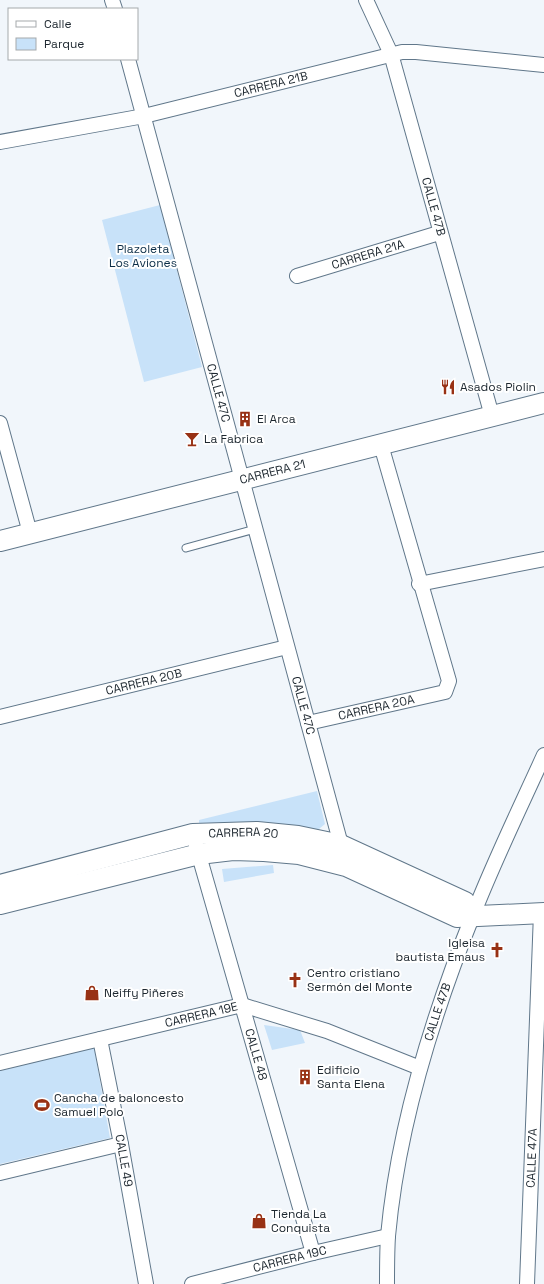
<svg xmlns="http://www.w3.org/2000/svg" width="544" height="1284" viewBox="0 0 544 1284" font-family="'Space Grotesk',sans-serif">
	<style>
		.green { fill: #c8e2f9 }
		.lines { fill: none; stroke-linecap: round; stroke-linejoin: round }
		.lane-casing { stroke: #60778a; stroke-width: 9 }
		.street-casing { stroke: #60778a; stroke-width: 16 }
		.secondary-casing { stroke: #60778a; stroke-width: 22 }
		.lane { stroke: #fff; stroke-width: 7 }
		.street { stroke: #fff; stroke-width: 14 }
		.secondary { stroke: #fff; stroke-width: 20 }
		.labels { text-anchor: middle; dominant-baseline: central; stroke-width: 4; stroke-linejoin: round; paint-order: stroke }
		.street-label { font-size: 12px; fill: #1d272f; stroke: #fff }
		.park-label { font-size: 12px; fill: #0b2d47; stroke: #fff }
		.poi-label { font-size: 12px; fill: #1d272f; stroke: #fff; text-anchor: start }
	</style>
	<rect width="100%" height="100%" fill="#f1f6fb"/>
	<!-- green -->
	<path class="green" d="M160 205 202 367 144 382 102 220Z
		M317 791 325 824 313 834 199 828V820Z
		M273 865 274 873 224 882 222 869Z
		M264 1025 300 1030 305 1043 272 1050Z
		M94 1047 110 1138 0 1164V1071Z"/>
	<g class="lines">
		<!-- lane casing -->
		<g class="lane-casing">
			<path id="lane" d="M186 548 255 529"/>
		</g>
		<!-- street casing -->
		<g class="street-casing">
			<g id="street">
				<path d="M112 0 115 9"/>
				<path id="s1" d="M366 0 391 54 492 416"/>
				<path id="s2" d="M128 59 343 852"/>
				<path id="s3" d="M0 142 144 116 402 52H416L544 65"/>
				<path id="s4" d="M297 276 439 233"/>
				<path d="M0 423 30 533"/>
				<path d="M419 584 544 559"/>
				<path id="s5" d="M0 717 287 647"/>
				<path id="s6" d="M308 723 445 692 449 681 381 445"/>
				<path id="s7" d="M196 845 313 1253"/>
				<path id="s8" d="M100 1039 121 1144 146 1284"/>
				<path id="s9" d="M0 1063 242 1005 327 1031 420 1068"/>
				<path d="M0 1173 121 1144"/>
				<path id="s10" d="M192 1284 313 1253 388 1236"/>
				<path id="s11" d="M387 1284C387 1268 387 1252 388 1236 398 1126 432 1017 473 915 494 861 520 808 544 755"/>
				<path id="s12" d="M527 1284 541 913"/>
			</g>
		</g>
		<!-- secondary casing -->
		<g class="secondary-casing">
			<g id="secondary">
				<path id="s13" d="M0 541 544 403"/>
				<path id="s14" d="M0 885 193 834 257 832 298 836 341 845 465 902 473 915"/>
				<path d="M0 904 199 854 233 850 264 851 299 854 346 866 457 917 544 913"/>
			</g>
		</g>
		<!-- lane -->
		<use href="#lane" class="lane"/>
		<!-- street -->
		<use href="#street" class="street"/>
		<!-- secondary -->
		<use href="#secondary" class="secondary"/>
	</g>
	<!-- icons -->
	<defs>
		<g id="restaurant-bare" transform="scale(1.2)"><path d="M-5-6h1v4h1v-4h1v4h1v-4h1v5L-1.5 .5V6h-2V.5L-5-1ZM5-6V6H3V1.5H1.5Q1.5-4 5-6Z" fill="#983114" stroke="#fff" stroke-width="2.5" paint-order="stroke"/></g>
		<g id="building-bare" transform="scale(1.2)"><path d="M-4-6H4V6H1V3H-1V6H-4ZM-2.5-4.3h1.7v1.8h-1.7ZM.8-4.3h1.7v1.8H.8ZM-2.5-1h1.7V.8h-1.7ZM.8-1h1.7V.8H.8Z" fill="#983114" stroke="#fff" stroke-width="2.5" paint-order="stroke"/></g>
		<g id="bar-bare" transform="scale(1.2)"><path d="M-6-5H6L.8 .8V4.5H3.5V6h-7V4.5H-.8V.8Z" fill="#983114" stroke="#fff" stroke-width="2.5" paint-order="stroke"/></g>
		<g id="church-bare" transform="scale(1.2)"><path d="M-1.2-6h2.4v3.5h3.3v2.4h-3.3V6h-2.4V-.1h-3.3v-2.4h3.3Z" fill="#983114" stroke="#fff" stroke-width="2.5" paint-order="stroke"/></g>
		<g id="shop-bare" transform="scale(1.2)"><path d="M-5-2.5h2.3a2.7 3.5 0 0 1 5.4 0H5L5.5 6h-11ZM-1.5-2.5h3a1.5 2.3 0 0 0-3 0Z" fill="#983114" stroke="#fff" stroke-width="2.5" paint-order="stroke"/></g>
		<g id="stadium-bare" transform="scale(1.2)"><path d="M0-5a6.5 5 0 1 0 0 10a6.5 5 0 1 0 0-10ZM-3.5-1.8h7v3.6h-7Z" fill="#983114" stroke="#fff" stroke-width="2.5" paint-order="stroke"/></g>
	</defs>
	<g fill-rule="evenodd">
		<use href="#restaurant-bare" x="448" y="387"/>
		<use href="#building-bare" x="245" y="419"/>
		<use href="#bar-bare" x="192" y="439"/>
		<use href="#church-bare" x="497" y="950"/>
		<use href="#church-bare" x="295" y="980"/>
		<use href="#shop-bare" x="92" y="993"/>
		<use href="#building-bare" x="305" y="1077"/>
		<use href="#stadium-bare" x="42" y="1105"/>
		<use href="#shop-bare" x="259" y="1221"/>
	</g>
	<g class="labels">
		<!-- street labels -->
		<g class="street-label">
			<text stroke="none"><textPath href="#s3" startOffset="277">CARRERA 21B</textPath></text>
			<text stroke="none"><textPath href="#s1" startOffset="218">CALLE 47B</textPath></text>
			<text stroke="none"><textPath href="#s4" startOffset="74">CARRERA 21A</textPath></text>
			<text stroke="none"><textPath href="#s2" startOffset="346">CALLE 47C</textPath></text>
			<text stroke="none"><textPath href="#s13" startOffset="281">CARRERA 21</textPath></text>
			<text stroke="none"><textPath href="#s5" startOffset="148">CARRERA 20B</textPath></text>
			<text stroke="none"><textPath href="#s2" startOffset="670">CALLE 47C</textPath></text>
			<text stroke="none"><textPath href="#s6" startOffset="70">CARRERA 20A</textPath></text>
			<text stroke="none"><textPath href="#s14" startOffset="250">CARRERA 20</textPath></text>
			<text stroke="none"><textPath href="#s11" startOffset="278">CALLE 47B</textPath></text>
			<text stroke="none"><textPath href="#s9" startOffset="207">CARRERA 19E</textPath></text>
			<text stroke="none"><textPath href="#s7" startOffset="218">CALLE 48</textPath></text>
			<text stroke="none"><textPath href="#s12" startOffset="126">CALLE 47A</textPath></text>
			<text stroke="none"><textPath href="#s8" startOffset="124">CALLE 49</textPath></text>
			<text stroke="none"><textPath href="#s10" startOffset="101">CARRERA 19C</textPath></text>
		</g>
		<!-- park labels -->
		<g class="park-label">
			<text x="143" y="249">Plazoleta<tspan x="143" dy="14">Los Aviones</tspan></text>
		</g>
		<!-- poi labels -->
		<g class="poi-label">
			<text x="460" y="387">Asados Piolin</text>
			<text x="257" y="419">El Arca</text>
			<text x="204" y="439">La Fabrica</text>
			<text x="485" y="943" text-anchor="end">Igleisa<tspan x="485" dy="14">bautista Emaus</tspan></text>
			<text x="307" y="973">Centro cristiano<tspan x="307" dy="14">Sermón del Monte</tspan></text>
			<text x="104" y="993">Neiffy Piñeres</text>
			<text x="317" y="1070">Edificio<tspan x="317" dy="14">Santa Elena</tspan></text>
			<text x="54" y="1098">Cancha de baloncesto<tspan x="54" dy="14">Samuel Polo</tspan></text>
			<text x="271" y="1214">Tienda La<tspan x="271" dy="14">Conquista</tspan></text>
		</g>
	</g>
	<!-- legend -->
	<rect x="8" y="8" width="130" height="52" fill="#ffffff" stroke="#a5a9ac"/>
	<rect x="16" y="21" width="20" height="6" fill="#ffffff" stroke="#a5a9ac"/>
	<text x="44" y="28" font-size="12" fill="#1d272f">Calle</text>
	<rect x="16" y="38" width="20" height="12" fill="#c8e2f9" stroke="#a5a9ac"/>
	<text x="44" y="48" font-size="12" fill="#1d272f">Parque</text>
</svg>
